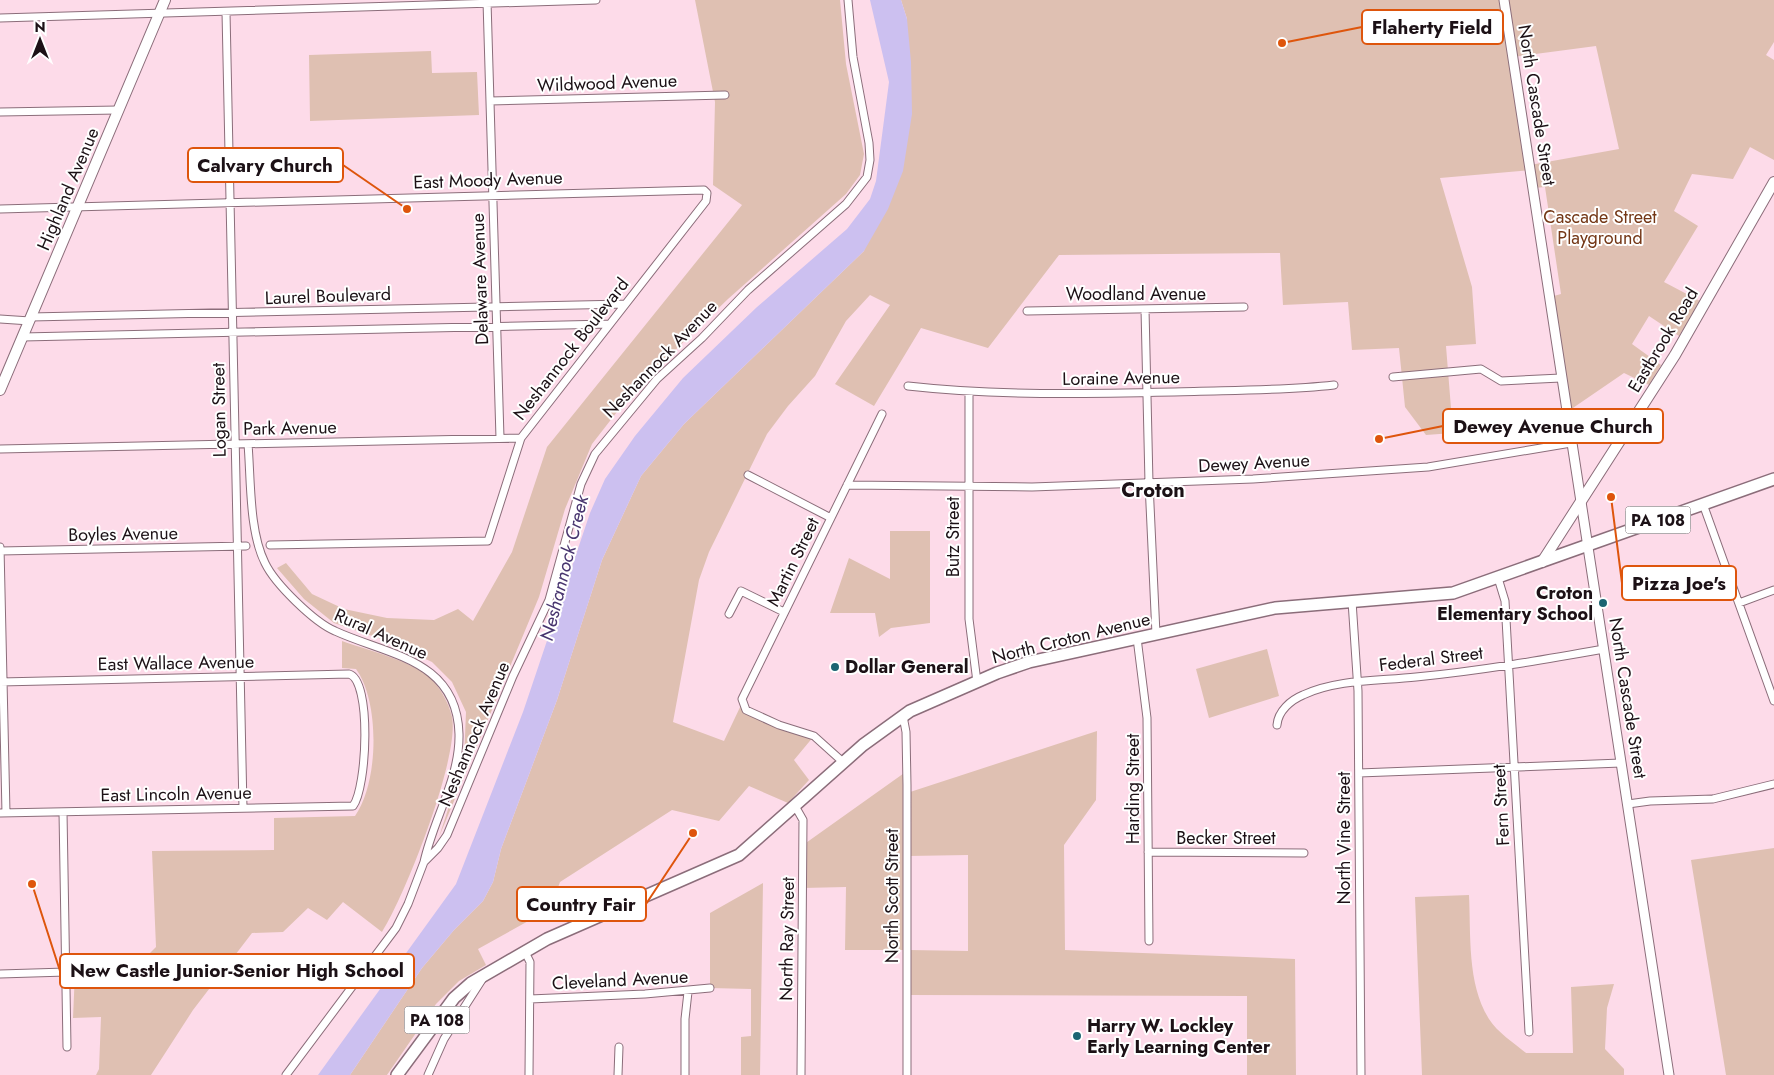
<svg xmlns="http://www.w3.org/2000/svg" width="1774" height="1075" viewBox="0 0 1774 1075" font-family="Jost,sans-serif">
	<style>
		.green { fill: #dfc0b2; fill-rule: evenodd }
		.water { fill: #ccc0f0 }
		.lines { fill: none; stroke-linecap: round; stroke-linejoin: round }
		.minor-casing { stroke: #8b6d7a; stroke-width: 9 }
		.tertiary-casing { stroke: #8b6d7a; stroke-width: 11 }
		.secondary-casing { stroke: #8b6d7a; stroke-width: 12 }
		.primary-casing { stroke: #8b6d7a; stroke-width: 14 }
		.minor { stroke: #fff; stroke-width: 7 }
		.tertiary { stroke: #fff; stroke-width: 9 }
		.secondary { stroke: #fff; stroke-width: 10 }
		.primary { stroke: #fff; stroke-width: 11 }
		.poi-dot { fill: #1b6472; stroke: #fff; stroke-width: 2 }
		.labels { text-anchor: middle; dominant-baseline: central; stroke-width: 4; stroke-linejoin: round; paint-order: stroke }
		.shield { fill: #fff; stroke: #60585c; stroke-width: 1 }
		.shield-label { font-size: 16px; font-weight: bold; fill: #1c1116 }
		.street-label { font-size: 18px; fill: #1c1116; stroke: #fff }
		.park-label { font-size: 18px; fill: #733615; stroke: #fff }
		.poi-label { font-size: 18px; font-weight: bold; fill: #1c1116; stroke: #fff; text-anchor: start }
		.water-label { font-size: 19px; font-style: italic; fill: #48356f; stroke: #fff }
		.quarter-label { font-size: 20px; font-weight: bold; fill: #1c1116; stroke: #fff }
		.leader { fill: none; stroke: #de550c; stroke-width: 2 }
		.callout-dot { fill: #de550c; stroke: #fff; stroke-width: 2 }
		.callout { fill: #fff; stroke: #de550c; stroke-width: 2 }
		.callout-label { font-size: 19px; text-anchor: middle; font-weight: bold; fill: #1c1116 }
	</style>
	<rect width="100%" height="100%" fill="#fddbe9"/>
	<!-- green -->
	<path class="green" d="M695 0H840L846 64 864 154 860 175 846 194 728 299 667 358 627 399 592 444 565 509 539 597 439 837 464 760 466 712 452 682 432 662 384 640 334 623 304 599 277 568 286 563 312 594 344 609 387 618 434 620 458 609 473 621 512 552 547 447 742 205 713 185 715 102Z
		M901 0H1774V42L1766 55 1774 60V160L1750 147 1733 179 1692 174 1674 211 1698 226 1664 282 1700 301 1679 336 1649 316 1632 344 1661 365 1649 385 1624 373 1567 412 1550 297 1561 294 1545 187 1534 188 1531 170 1440 178 1472 287 1476 344 1446 346 1453 433 1426 435 1405 407 1399 348 1352 350 1348 302 1283 305 1280 253 1059 255 988 348 921 328 874 406 835 384 890 305 870 295 846 321 815 376 788 406 767 434 709 552 699 580 673 722 724 741 742 703 746 710 814 736 794 760 809 780 788 803 749 786 719 821 672 810 560 882 550 909 478 949 486 965 459 981 436 1004 387 1075H350L422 968 454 930 483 901 493 882 501 849 557 700 602 560 641 476 684 424 864 251 907 19ZM1596 46 1619 149 1530 165 1513 57Z
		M431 51 432 73 477 72 479 115 310 121 309 55Z
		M890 531H930V623L891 628 879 637 875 613H830L849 558 890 579Z
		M342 641C367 650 410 660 430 678 440 687 449 703 452 717 460 757 405 896 382 932L343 902 327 920 308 908 283 932 252 933 193 1010 151 1075H96L99 1069 101 1017 73 1018 75 972H131L156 947 152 851 274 850V818L355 816C379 782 380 702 356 669L342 668Z
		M1267 649 1279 696 1209 718 1196 669Z
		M1097 731 1096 800 1064 845 1065 950 1295 959 1296 1075H1247V996L907 995 908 950H845L846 887 803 888V845L907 771V793ZM968 855V951L909 950 908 856Z
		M1774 848V1075H1726L1691 860Z
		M763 883 760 1075H741V1037L751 1036V989L710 988V913Z
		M1469 895C1471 935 1467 984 1489 1019 1497 1032 1514 1043 1526 1053H1573L1571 987 1614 984 1607 1008 1605 1049 1624 1069V1075H1422L1415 897Z"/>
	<!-- water -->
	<path class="water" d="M870 0H901L907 19 911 62 912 114 903 171 888 209 864 251 684 424 641 476 602 560 557 700 501 849 493 882 483 901 454 930 422 968 350 1075H318L456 884 523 712 590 513 605 479 635 436 683 378 757 307 847 229 870 199 876 181 889 82Z"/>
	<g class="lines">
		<!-- minor casing -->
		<g class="minor-casing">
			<path id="minor" d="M487 1 500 438
				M226 12 243 808
				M0 18 596 0
				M490 101 725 95
				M0 112 118 110
				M0 209 704 190 707 193 706 201 521 438 488 541 270 545
				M1145 309 1149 483 1156 634
				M1027 311 1244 307
				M31 317 625 304
				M0 319 30 321
				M23 337 609 324
				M1393 377 1481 369 1501 381 1561 378
				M908 386C997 396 1085 394 1174 392 1228 390 1281 391 1334 385
				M969 392V619L977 682
				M248 444C251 480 249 531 265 563 275 584 314 622 335 631 387 655 457 659 459 734 460 778 433 820 424 862
				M0 449 521 438
				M748 475 831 518
				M847 485 1032 487 1253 479 1428 467 1571 443
				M1703 504 1774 701
				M0 547 6 813
				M0 551 246 546
				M1498 578 1505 601 1529 1032
				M1352 601 1358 691 1361 1075
				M1739 603 1774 590
				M729 614 741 591 784 612
				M1137 638 1147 718 1149 941
				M0 682 349 674C372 680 367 788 353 806L0 813
				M903 716 906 732 907 785V1075
				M1277 725C1278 711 1291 700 1303 695 1337 679 1380 681 1416 677 1479 671 1542 660 1604 649
				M843 762 814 736 779 725 746 710 742 699 882 414
				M1359 773 1621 763
				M1628 804 1650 801 1713 799 1774 784
				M795 806 803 820 801 1075
				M63 812 67 1047
				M1148 852 1304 853
				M525 952 530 962 529 1075
				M0 974 66 972
				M530 999 645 994 710 988
				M286 1075 396 928 408 904 424 862 438 848 447 835 513 676 549 600 581 484 595 454 657 379 702 338 748 290 846 204 867 177 870 160 869 143 853 57 848 0
				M428 1075 444 1039 483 978
				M618 1075 619 1047
				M685 1075V1019L688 992"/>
		</g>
		<!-- tertiary casing -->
		<g class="tertiary-casing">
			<path id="tertiary" d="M1504 0 1669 1075"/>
		</g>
		<!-- secondary casing -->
		<g class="secondary-casing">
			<path id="secondary" d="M0 390 165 0
				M1542 562 1675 355 1774 182"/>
		</g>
		<!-- primary casing -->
		<g class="primary-casing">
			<path id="primary" d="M397 1075 454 998 471 983 547 939 739 855 863 745 910 711 997 673 1029 662 1275 608 1453 593 1774 479"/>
		</g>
		<!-- minor -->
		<use href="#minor" class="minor"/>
		<!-- tertiary -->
		<use href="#tertiary" class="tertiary"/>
		<!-- secondary -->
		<use href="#secondary" class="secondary"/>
		<!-- primary -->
		<use href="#primary" class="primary"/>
	</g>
	<!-- markers -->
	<g class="poi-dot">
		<circle cx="1603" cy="603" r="5"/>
		<circle cx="835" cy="667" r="5"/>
		<circle cx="1077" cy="1036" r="5"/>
	</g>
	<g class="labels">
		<!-- shield labels -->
		<g class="shield">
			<rect x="1625.5" y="506.5" width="65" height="27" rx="4"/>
			<rect x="404.5" y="1006.5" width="65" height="27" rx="4"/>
		</g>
		<g class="shield-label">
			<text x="1658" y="520">PA 108</text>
			<text x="437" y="1020">PA 108</text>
		</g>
		<!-- street labels -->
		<g class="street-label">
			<text transform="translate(607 83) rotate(-2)">Wildwood Avenue</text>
			<text transform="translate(1537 105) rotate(81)">North Cascade Street</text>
			<text transform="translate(488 180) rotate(-2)">East Moody Avenue</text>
			<text transform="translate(68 189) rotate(-67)">Highland Avenue</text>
			<text transform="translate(480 279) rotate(-92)">Delaware Avenue</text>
			<text x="1136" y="294">Woodland Avenue</text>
			<text transform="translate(328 296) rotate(-2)">Laurel Boulevard</text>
			<text transform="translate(1663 340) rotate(-59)">Eastbrook Road</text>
			<text transform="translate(571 349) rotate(-52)">Neshannock Boulevard</text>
			<text transform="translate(660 359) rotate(-46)">Neshannock Avenue</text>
			<text transform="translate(1121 378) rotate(-1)">Loraine Avenue</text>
			<text transform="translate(219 410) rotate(-91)">Logan Street</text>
			<text transform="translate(290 428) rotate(-1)">Park Avenue</text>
			<text transform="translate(1254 463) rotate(-3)">Dewey Avenue</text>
			<text transform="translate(123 534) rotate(-1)">Boyles Avenue</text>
			<text transform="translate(953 537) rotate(-90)">Butz Street</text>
			<text transform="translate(793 562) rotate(-64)">Martin Street</text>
			<text transform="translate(381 634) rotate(24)">Rural Avenue</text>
			<text transform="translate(1071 638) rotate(-14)">North Croton Avenue</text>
			<text transform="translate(1431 659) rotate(-7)">Federal Street</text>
			<text transform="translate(176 663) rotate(-1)">East Wallace Avenue</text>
			<text transform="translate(1628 698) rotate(81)">North Cascade Street</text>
			<text transform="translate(474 734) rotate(-67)">Neshannock Avenue</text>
			<text transform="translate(1133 789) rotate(-90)">Harding Street</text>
			<text transform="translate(176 794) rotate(-1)">East Lincoln Avenue</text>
			<text transform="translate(1501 805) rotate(-93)">Fern Street</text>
			<text x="1226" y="838">Becker Street</text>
			<text transform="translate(1344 838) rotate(-90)">North Vine Street</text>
			<text transform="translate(892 896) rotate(-90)">North Scott Street</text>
			<text transform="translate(787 939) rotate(-89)">North Ray Street</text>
			<text transform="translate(620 980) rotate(-3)">Cleveland Avenue</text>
		</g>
		<!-- park labels -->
		<g class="park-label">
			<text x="1600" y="217">Cascade Street<tspan x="1600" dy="21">Playground</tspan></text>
		</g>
		<!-- poi labels -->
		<g class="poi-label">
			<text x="1593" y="593" text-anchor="end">Croton<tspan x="1593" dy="21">Elementary School</tspan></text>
			<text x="845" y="667">Dollar General</text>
			<text x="1087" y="1026">Harry W. Lockley<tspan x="1087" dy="21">Early Learning Center</tspan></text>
		</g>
		<!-- water labels -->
		<g class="water-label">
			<text transform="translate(564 568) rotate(-76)">Neshannock Creek</text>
		</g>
		<!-- quarter labels -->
		<g class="quarter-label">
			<text x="1153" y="490">Croton</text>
		</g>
	</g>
	<!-- callouts -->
	<path class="leader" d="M1282 43L1362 27M407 209L343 165M1379 439L1443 426M1611 497L1622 583M693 833L646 904M32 884L60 971"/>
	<g class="callout-dot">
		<circle cx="1282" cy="43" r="5"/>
		<circle cx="407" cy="209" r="5"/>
		<circle cx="1379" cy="439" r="5"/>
		<circle cx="1611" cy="497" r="5"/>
		<circle cx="693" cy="833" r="5"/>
		<circle cx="32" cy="884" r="5"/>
	</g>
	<g class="callout">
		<rect x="1362" y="10" width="141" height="34" rx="5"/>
		<rect x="188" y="148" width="155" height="34" rx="5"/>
		<rect x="1443" y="409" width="220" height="34" rx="5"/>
		<rect x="1622" y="566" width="114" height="34" rx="5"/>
		<rect x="517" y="887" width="129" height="34" rx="5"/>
		<rect x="60" y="954" width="354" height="34" rx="5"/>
	</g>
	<g class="callout-label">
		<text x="1432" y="34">Flaherty Field</text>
		<text x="265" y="172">Calvary Church</text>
		<text x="1553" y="433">Dewey Avenue Church</text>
		<text x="1679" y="590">Pizza Joe's</text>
		<text x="581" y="911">Country Fair</text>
		<text x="237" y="977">New Castle Junior-Senior High School</text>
	</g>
	<!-- north arrow -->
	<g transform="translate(40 40)" stroke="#ffffff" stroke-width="4" paint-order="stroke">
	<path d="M0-4L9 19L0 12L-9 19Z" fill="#1c1116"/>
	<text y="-8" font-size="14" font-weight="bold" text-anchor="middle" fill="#1c1116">N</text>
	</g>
</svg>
